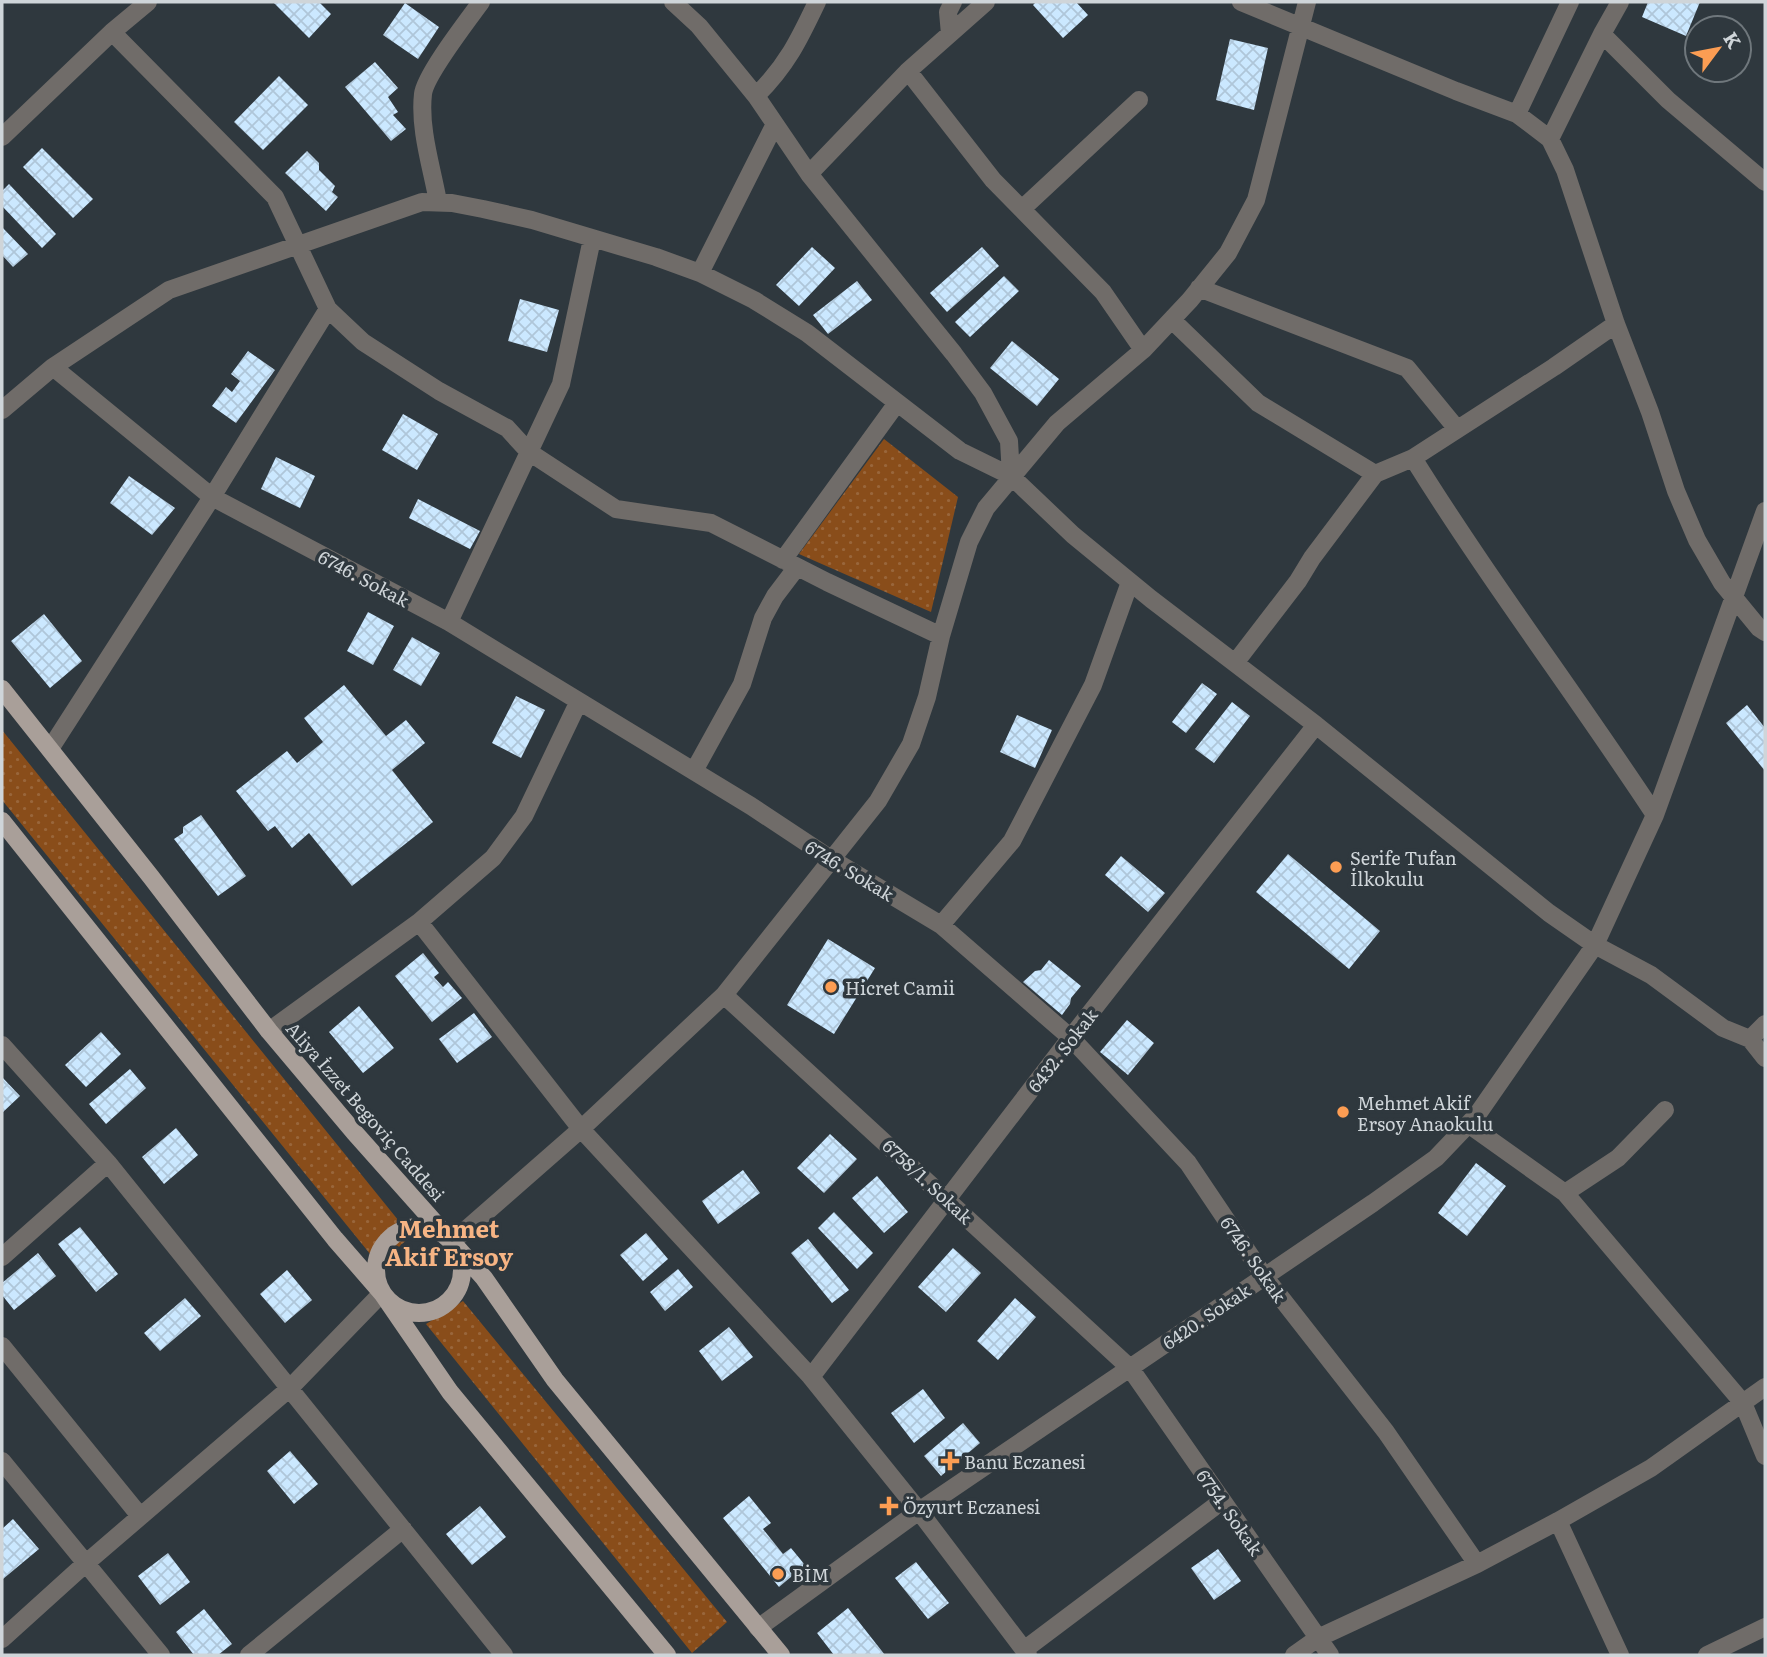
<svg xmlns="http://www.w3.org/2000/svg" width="1767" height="1657" viewBox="0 0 1767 1657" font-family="Literata,serif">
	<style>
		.green { fill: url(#green-dots) }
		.building { fill: url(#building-cross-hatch) }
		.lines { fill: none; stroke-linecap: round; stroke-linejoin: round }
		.minor { stroke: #706c69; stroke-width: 18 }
		.major { stroke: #a99f99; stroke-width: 18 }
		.poi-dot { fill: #fc9d53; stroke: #2f383e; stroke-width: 2.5 }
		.labels { text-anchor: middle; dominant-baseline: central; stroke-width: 7; stroke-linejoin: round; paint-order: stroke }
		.street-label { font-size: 18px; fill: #cfd5d9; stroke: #2f383e }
		.poi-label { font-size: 18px; fill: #cfd5d9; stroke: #2f383e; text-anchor: start }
		.district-label { font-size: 24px; font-weight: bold; fill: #f6b484; stroke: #2f383e }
	</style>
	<defs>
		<pattern id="green-dots" width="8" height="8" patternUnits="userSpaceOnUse" patternTransform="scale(1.75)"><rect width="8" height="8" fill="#894d1a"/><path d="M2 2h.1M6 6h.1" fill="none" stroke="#99663b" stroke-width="1.8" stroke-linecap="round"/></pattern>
		<pattern id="building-cross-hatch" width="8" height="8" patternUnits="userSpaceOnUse" patternTransform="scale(1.75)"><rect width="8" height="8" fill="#cbe8ff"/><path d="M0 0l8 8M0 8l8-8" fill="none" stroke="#afc6d9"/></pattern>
	</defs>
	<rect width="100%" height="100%" fill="#2f383e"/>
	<!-- green -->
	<path class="green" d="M884 439 958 497 931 612 799 554Z
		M2 730 411 1236 379 1265 2 800Z
		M463 1301 727 1622 692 1653 426 1324Z"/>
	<!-- building -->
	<path class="building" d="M273 2H319L331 14 309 38Z
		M1036 2H1076L1088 15 1063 38 1033 5Z
		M1648 2H1700L1686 36 1642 17Z
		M405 3 439 27 418 59 383 35Z
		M1230 39 1268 48 1254 110 1216 100Z
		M375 62 398 88 388 97 398 112 393 115 406 129 391 141 345 87Z
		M279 76 308 105 263 150 234 122Z
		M42 148 93 199 73 218 23 167Z
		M307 151 319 163V170L335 186 332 192 338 197 326 211 285 173Z
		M9 184 56 234 42 248 2 206V191Z
		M2 227 28 254 13 267 2 255Z
		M812 247 835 268 799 306 776 285Z
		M982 247 999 266 947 312 930 293Z
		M1004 276 1019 291 970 337 955 322Z
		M857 281 872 300 828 334 813 315Z
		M520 299 559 310 547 352 508 341Z
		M1012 341 1059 379 1037 406 990 368Z
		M248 351 275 370 236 423 212 406 226 387 232 392 240 381 231 374Z
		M403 414 438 434 417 470 382 450Z
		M276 457 315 476 300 508 261 489Z
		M129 476 175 508 152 535 110 503Z
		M418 499 480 531 470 549 409 518Z
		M368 612 394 626 373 665 347 651Z
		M44 614 82 661 50 688 11 641Z
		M412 637 440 653 421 686 393 670Z
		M1202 683 1217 694 1186 733 1172 722Z
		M344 685 386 736 406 720 425 743 392 770 433 822 352 886 309 833 292 848 275 826 268 831 236 791 287 751 297 763 323 742 304 718Z
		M516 696 545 710 521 758 492 743Z
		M1232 702 1250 716 1214 763 1195 749Z
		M1747 705 1765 728V771L1726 723Z
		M1017 715 1052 730 1035 768 1000 752Z
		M201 815 246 876 218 896 174 839 183 833V827Z
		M1288 854 1380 931 1349 969 1256 892Z
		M1121 856 1165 893 1148 912 1105 875Z
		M828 939 875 968 834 1034 787 1005Z
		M423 953 439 973 434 977 443 987 448 982 462 998 432 1022 395 976Z
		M1049 960 1081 986 1071 998 1070 1004 1062 1015 1023 982 1035 971 1041 970Z
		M359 1006 394 1048 363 1073 329 1032Z
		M474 1013 492 1037 457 1063 439 1039Z
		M1127 1020 1154 1043 1128 1075 1100 1052Z
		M101 1032 121 1054 86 1087 65 1065Z
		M130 1069 146 1088 106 1124 89 1104Z
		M2 1077 20 1096 2 1113Z
		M176 1128 198 1155 164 1184 142 1157Z
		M830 1134 857 1159 824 1193 797 1168Z
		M1476 1163 1506 1186 1467 1236 1438 1213Z
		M743 1170 760 1193 718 1224 702 1201Z
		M877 1176 908 1212 884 1233 852 1198Z
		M834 1212 873 1253 857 1269 818 1228Z
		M80 1227 118 1274 96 1292 58 1244Z
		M646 1233 668 1259 643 1281 620 1255Z
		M808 1239 849 1290 832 1303 791 1253Z
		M953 1248 981 1273 946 1312 918 1287Z
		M38 1253 56 1276 14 1310 2 1295V1283Z
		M678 1269 693 1287 665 1311 650 1292Z
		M287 1270 312 1300 285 1323 260 1294Z
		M185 1298 201 1316 160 1351 144 1333Z
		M1015 1298 1036 1317 998 1360 977 1341Z
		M729 1327 753 1357 722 1381 699 1351Z
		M923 1389 945 1418 914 1443 891 1413Z
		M963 1423 980 1443 941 1476 924 1456Z
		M290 1451 318 1484 294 1504 267 1471Z
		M749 1496 771 1523 763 1529 783 1554 791 1548 805 1565 779 1587 723 1518Z
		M480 1506 506 1537 472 1565 446 1534Z
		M13 1519 39 1549 3 1579 2 1529Z
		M1218 1549 1241 1581 1214 1600 1191 1568Z
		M168 1553 190 1582 160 1605 138 1576Z
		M916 1562 949 1603 928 1619 895 1578Z
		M848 1608 885 1655H834L817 1633Z
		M204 1609 232 1644 218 1655H194L176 1632Z"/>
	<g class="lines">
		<!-- minor -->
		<path class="minor" d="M673 2 699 26 756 96 809 174 954 354 983 393 1009 441 1011 476
			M1241 2 1456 91 1517 114 1550 139 1565 170 1616 324 1650 412 1676 491 1697 540 1722 583 1759 628 1765 632
			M1620 2 1602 34 1668 100 1765 182
			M112 32 275 197 328 309 363 342 439 391 507 428 529 452 616 509 711 523 827 582 941 636
			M950 34 948 12 953 2
			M908 71 993 180 1103 292 1143 350
			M756 96C787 65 799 40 817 2
			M1517 114 1570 2
			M2 137 112 32 148 2
			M1550 139 1602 34
			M809 174 908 71 986 2
			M438 202C432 168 419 129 423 94 425 75 468 20 481 2
			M1022 209 1139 100
			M700 273 775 124
			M1199 288 1407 368 1457 429
			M1172 320 1258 403 1375 474
			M53 367 212 497 449 622 751 806 831 859 941 925 1071 1038 1188 1163 1264 1276 1386 1432 1477 1564
			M2 410 53 367 169 290 422 202 452 203 483 209 532 220 656 257 700 273 754 300 807 333 960 451 1011 476 1073 535 1151 599 1316 725 1549 913 1595 945 1651 975 1723 1028 1750 1039 1765 1058
			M1413 458C1489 580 1576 695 1655 815
			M783 560 897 403
			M449 622 561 384 592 239
			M1235 663 1298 581 1312 558 1375 474 1413 458 1554 367 1616 324
			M50 749 212 497 328 309
			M694 771 742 684 763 618 775 596 797 567
			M419 922 581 1129 811 1377 919 1511 1028 1655
			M941 925 1012 841 1093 685 1130 582
			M724 995 1130 1368 1330 1655
			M269 1031 419 922 493 858 524 816 578 703
			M1750 1039 1765 1024
			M2 1045 108 1163 504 1655
			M1468 1124 1565 1193 1743 1403 1765 1456
			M1565 1193 1618 1158 1665 1110
			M452 1242 581 1129 724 995 878 801 911 744 927 697 941 636 969 542 986 508 1057 423 1143 350 1190 300 1228 253 1256 200 1307 2
			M2 1257 108 1163
			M2 1346 140 1516
			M811 1377 1062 1049 1316 725
			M2 1461 161 1655
			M1558 1521 1620 1655
			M758 1628 919 1511 1373 1203 1436 1158 1477 1115 1595 945 1655 815 1765 511
			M2 1639 85 1564 290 1388 382 1293
			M1024 1650 1222 1501
			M249 1655 403 1529
			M1294 1655 1318 1638 1477 1564 1558 1521 1651 1468 1765 1387
			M1707 1655 1765 1627"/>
		<!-- major -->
		<path class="major" d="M2 689 151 877 269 1031 354 1132 484 1278 555 1380 781 1655
			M2 821 335 1239 382 1293 450 1392 667 1655
			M376 1270a43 43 0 1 1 86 0a43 43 0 1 1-86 0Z"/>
	</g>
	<!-- markers -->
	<g class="poi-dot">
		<circle cx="1336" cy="867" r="7"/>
		<circle cx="831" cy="987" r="7"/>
		<circle cx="1343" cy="1112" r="7"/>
		<path d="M946.5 1450.5h7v7h7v7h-7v7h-7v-7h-7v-7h7z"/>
		<path d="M885.5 1495.5h7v7h7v7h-7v7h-7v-7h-7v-7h7z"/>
		<circle cx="778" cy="1574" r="7"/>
	</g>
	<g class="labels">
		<!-- street labels -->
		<g class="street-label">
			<text transform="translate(364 578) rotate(28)">6746. Sokak</text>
			<text transform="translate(850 870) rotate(31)">6746. Sokak</text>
			<text transform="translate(1062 1050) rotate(-52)">6432. Sokak</text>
			<text transform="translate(366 1111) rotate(49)">Aliya İzzet Begoviç Caddesi</text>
			<text transform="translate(928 1181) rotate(43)">6758/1. Sokak</text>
			<text transform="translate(1254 1259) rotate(55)">6746. Sokak</text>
			<text transform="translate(1206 1316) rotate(-34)">6420. Sokak</text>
			<text transform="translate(1230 1512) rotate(55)">6754. Sokak</text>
		</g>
		<!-- poi labels -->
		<g class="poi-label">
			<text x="1350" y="857">Şerife Tufan<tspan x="1350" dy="21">İlkokulu</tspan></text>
			<text x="845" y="987">Hicret Camii</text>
			<text x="1357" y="1102">Mehmet Akif<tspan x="1357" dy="21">Ersoy Anaokulu</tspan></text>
			<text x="964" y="1461">Banu Eczanesi</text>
			<text x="903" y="1506">Özyurt Eczanesi</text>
			<text x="792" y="1574">BİM</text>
		</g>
		<!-- district labels -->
		<g class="district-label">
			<text x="449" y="1227">Mehmet<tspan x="449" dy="28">Akif Ersoy</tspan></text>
		</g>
	</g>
	<!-- border -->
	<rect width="1767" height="1657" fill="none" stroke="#cfd5d9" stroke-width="7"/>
	<!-- north arrow -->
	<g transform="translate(1718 49) rotate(58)"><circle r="33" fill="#2f383e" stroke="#6f777c" stroke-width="2"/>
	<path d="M0-5L12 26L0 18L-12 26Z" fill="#fc9d53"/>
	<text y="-10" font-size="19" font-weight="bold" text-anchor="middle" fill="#cfd5d9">K</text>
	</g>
</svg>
